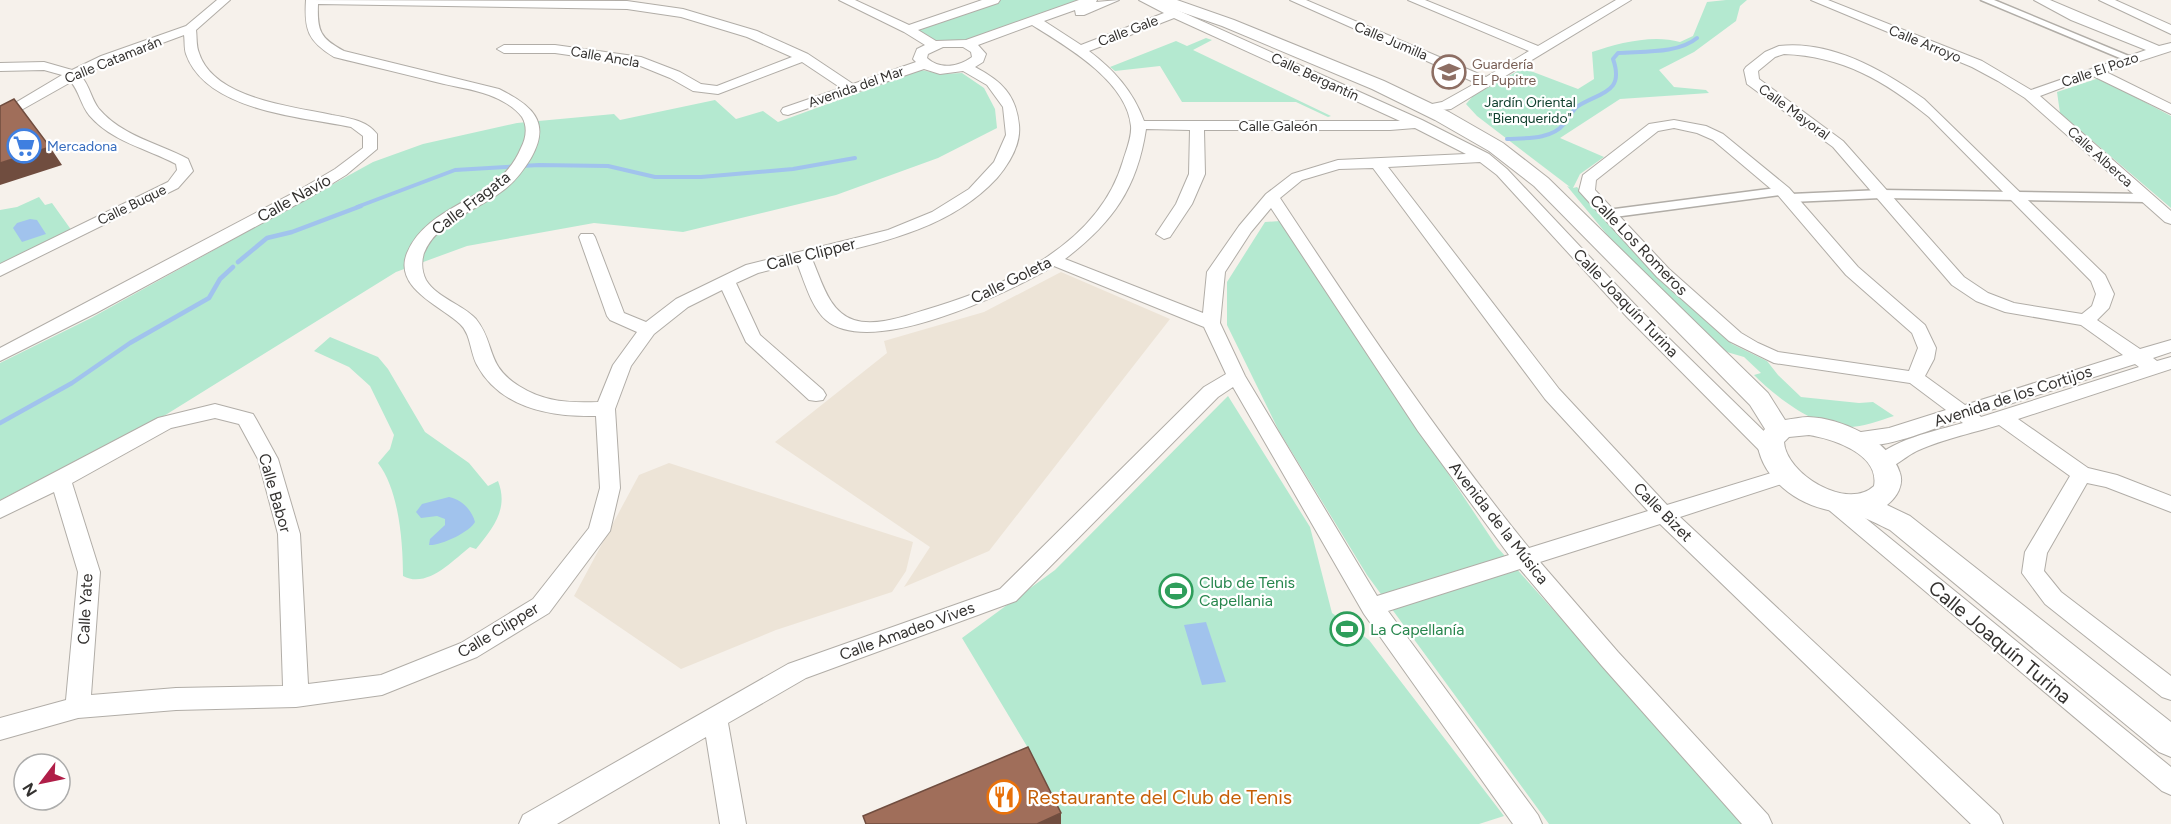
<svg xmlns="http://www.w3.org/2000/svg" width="2171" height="824" viewBox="0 0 2171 824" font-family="Figtree,sans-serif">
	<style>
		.built { fill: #ede4d7 }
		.green { fill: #b4e9d0 }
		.water { fill: #a1c3ed }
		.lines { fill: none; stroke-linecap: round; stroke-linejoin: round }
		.stream-far1 { stroke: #a1c3ed; stroke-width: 4 }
		.stream { stroke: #a1c3ed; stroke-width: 4.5 }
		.pedestrian-casing { stroke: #b1ada7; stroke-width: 3 }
		.minor-casing { stroke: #b1ada7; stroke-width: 2 }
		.tertiary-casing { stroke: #b1ada7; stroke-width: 2 }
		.pedestrian { fill: #fff; fill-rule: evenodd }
		.minor { fill: #fff; fill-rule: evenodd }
		.tertiary { fill: #fff; fill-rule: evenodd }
		.shaded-wall { fill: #704d3f }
		.building { fill: #a06e5a; stroke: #704d3f; stroke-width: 1.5 }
		.labels { text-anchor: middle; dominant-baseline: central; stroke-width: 4.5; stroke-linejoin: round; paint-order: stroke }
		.far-street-label { font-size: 14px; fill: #33312f; stroke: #fff }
		.far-education-label { font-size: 14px; fill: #785e54; stroke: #fff; text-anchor: start }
		.far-park-label { font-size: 14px; fill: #10402e; stroke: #fff }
		.far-shop-label { font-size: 14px; fill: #366cbe; stroke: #fff; text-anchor: start }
		.street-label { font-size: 16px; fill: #33312f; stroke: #fff }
		.leisure-label { font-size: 16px; fill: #27864d; stroke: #fff; text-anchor: start }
		.near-street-label { font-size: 20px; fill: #33312f; stroke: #fff }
		.near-food-label { font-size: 20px; fill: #c56008; stroke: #fff; text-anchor: start }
	</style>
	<rect width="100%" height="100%" fill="#f6f1eb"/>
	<!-- built -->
	<path class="built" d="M1061 272 1170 319 989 551 904 587 930 547 775 442 887 353 884 341 984 312Z
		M669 463 913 542 906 571 892 592 776 630 681 669 574 596 639 475Z"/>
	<!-- green -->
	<path class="green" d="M999 0H1086L966 42 935 43 913 29Z
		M1726 0H1747L1740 6 1736 21 1694 52 1659 70 1674 87 1706 90 1709 93 1620 99 1560 138 1604 157 1580 174 1573 188 1577 187 1652 271 1732 344 1767 361 1778 375 1801 397 1859 403 1873 402 1894 416C1878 421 1862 428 1844 427 1813 426 1775 396 1754 375L1761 373 1744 357 1720 350 1609 237 1567 186 1570 187 1477 116 1466 104 1473 96 1523 68 1578 89 1594 79 1592 52C1618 43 1653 34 1680 42L1693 36 1707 2Z
		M1206 38 1212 40 1193 50 1331 116 1328 117 1296 102H1182L1160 66 1115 71 1110 67 1176 41 1187 46Z
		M921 70 941 74 962 73 984 88 995 109 997 128 938 158 836 195 683 232 594 223 467 246 396 272 159 419 0 500V363L91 318 373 162 423 144 517 123 614 114 620 120 715 100 736 119 763 111 778 122Z
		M2099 78 2171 116V208L2060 113 2057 92Z
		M39 197 45 205 52 203 72 231 0 265V210L17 207Z
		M1280 221 1497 547 1745 824H1549L1367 575 1279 431 1227 325V282L1265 222Z
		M330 337 378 357 388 369 425 432 469 463 488 486 498 481C509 509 493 528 476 549L470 547C452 561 427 589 403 576 403 542 399 490 378 463L390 449 394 435 370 386 349 367 314 351Z
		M1228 396 1310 527 1332 613 1369 640 1504 816 1479 824H876L1034 758 962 638 1055 570Z"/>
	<!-- water -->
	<path class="water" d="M30 219 37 220 46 234 22 242 13 228 17 223Z
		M449 497C461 499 472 510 475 522 470 532 440 546 429 545L430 539 445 525V519L437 516 421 518 416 512 422 504Z
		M1206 622 1226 682 1202 685 1184 625Z"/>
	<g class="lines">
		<!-- stream-far1 -->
		<path class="stream-far1" d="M1507 139C1525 138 1551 140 1564 124 1569 119 1572 110 1578 106 1600 92 1625 93 1613 59L1618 53C1642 51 1678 54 1697 38
			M357 207 455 170 539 165 608 166 655 177H701L793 169 855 158"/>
		<!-- stream -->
		<path class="stream" d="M238 262 267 238 292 232 361 206
			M0 423 72 383 130 343 209 298 220 279 233 267"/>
		<!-- pedestrian casing -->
		<g class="pedestrian-casing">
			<path id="pedestrian" d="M1981 0H1994L2136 59 2127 61Z
				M1783 187 1787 188V194L1607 218 1601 214 1607 210Z
				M1881 190 2146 194 2152 198 2146 202 1881 198 1791 202 1785 198 1791 194Z"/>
		</g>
		<!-- minor casing -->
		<g class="minor-casing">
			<path id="minor" d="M217 0H230L196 30C197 37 196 46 199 53 214 99 291 106 332 115 349 118 366 120 377 134V149L346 175 312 196 96 313 0 361V348L301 189 335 169 363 148V136L351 127C301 117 206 111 186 54 184 48 185 41 184 35L111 62 81 76C90 86 91 99 99 109 122 136 158 143 188 159L193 171 178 188 0 276V264L168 182 177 170 176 164C146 148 112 142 89 115 81 105 79 91 71 82L0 122V112L62 75 44 70 0 71V63L44 62 72 70 101 56 186 26Z
				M306 0 627 1 683 9 757 31 808 54 853 84 916 62 913 59 917 49 925 45 904 32 839 0H855L909 25 982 0H1000L998 3 918 30 936 41 966 40 1079 0H1097L1096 2 1119 0 1084 15H1076L1075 10 1044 21 1081 45 1164 13 1139 0H1155L1422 120 1489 154 1507 169 1639 309 1776 443 1779 448 1776 453 1769 455 1762 453 1627 317 1497 175 1480 162 1388 167 1559 389 1667 505 1784 469 1791 471 1794 476 1791 481 1680 517 1999 815 2003 824H1971L1660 524 1540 562 1618 652 1768 815 1772 824H1742L1602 666 1520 569 1388 611 1538 815 1542 824H1513L1364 614 1233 387 1218 397 1016 601 806 678 728 723 746 824H720L706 737 557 824H519L523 815 788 664 1000 589 1204 387 1226 374 1204 327 1054 266C1010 292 871 359 826 320 811 307 804 280 797 263L758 273 736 283 760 335 823 390 826 395 823 400 816 401 809 400 746 342 722 290 688 307 654 334 631 366 615 409 620 488 610 531 549 613 477 657 382 695 296 707 176 710 78 718 0 740V718L66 700 78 572 54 492 0 518V501L158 418 215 404 253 414 256 419 278 459 300 534 308 684 381 675 461 643 533 599 589 528 600 488 596 416C551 417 500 408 477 365 470 352 471 334 460 324 441 306 393 288 407 253 421 219 458 207 486 188 502 178 514 165 521 148 526 138 528 127 522 117 515 107 500 99 489 95 473 89 456 87 440 83 405 74 370 66 334 57 308 41 304 30 306 0ZM318 4 627 9 681 17 747 37 792 57 717 86 701 84 680 72 641 57 555 45H504L497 49 504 53H555L638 65 670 78 693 91 718 94 802 62 841 88 783 108 781 111 783 114 788 115 924 69 940 74 963 71 987 85 1003 107 1006 135 994 162 969 189 932 212 888 230 746 265 676 299 646 322 624 313 595 237 593 234H581L579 237 607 316 610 320 637 332 613 365 598 402C569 403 544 402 519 386 485 365 496 344 476 319 462 304 437 298 426 280 422 272 421 262 424 253 437 221 476 211 501 192 514 183 523 171 531 158 552 121 531 105 499 89L344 51C320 38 317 31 318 4ZM1174 18 1400 121H1144C1133 91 1114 70 1089 51ZM1032 25C1066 46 1127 81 1131 126 1132 137 1126 151 1123 161 1098 246 1004 287 925 310 905 316 876 327 854 320 829 312 822 282 812 259 878 243 949 230 997 178 1009 164 1021 144 1019 125 1016 94 1001 81 975 67L983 62 986 54 978 45ZM943 47H963L971 52 972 57C958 67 940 70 927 58L928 54ZM1415 128 1466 154 1338 160 1292 174 1266 194 1239 226 1207 272 1203 313 1065 259C1112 223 1137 189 1146 129L1190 130 1189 174 1176 204 1156 234 1164 239 1170 237 1192 204 1205 174 1204 130H1390ZM1373 168 1545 399 1648 511 1529 548C1439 437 1359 318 1280 198L1302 180 1339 169ZM1271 208 1418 431 1509 555 1377 596 1245 376 1220 323 1225 272 1251 232ZM215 418 239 424 258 459 278 534 283 686 176 688 91 695 100 572 72 483 171 428Z
				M1290 0H1306L1486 77 1529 51 1408 0H1425L1538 46 1616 0H1631L1451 109 1422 112 1420 109 1422 106 1442 102 1476 83Z
				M1811 0H1828L1982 61 2031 90 2146 50 2071 20 2034 0H2050L2159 46 2171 43V51L2106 72 2171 104V114L2093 76 2040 96 2171 211V224L2165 222 2025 98 1998 81 1972 67Z
				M2099 0H2115L2171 25V34Z
				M1779 46C1831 40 1883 70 1924 99L2105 275 2114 294 2109 308 2097 320 2140 349 2171 340V352L2153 358 2157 361 2171 357V369L2018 419 2088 468 2117 475 2171 496V512L2106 487 2087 483 2047 553 2044 571 2061 592 2171 676V700L2162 697 2045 604 2022 573 2025 552 2070 476 1999 425C1973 433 1935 441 1913 453 1900 460 1890 473 1875 468L1872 463C1885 441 1939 430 1963 423L1959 420C1929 430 1878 453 1847 444L1844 439 1847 434 1889 428 1946 410 1910 383 1774 363 1729 341 1657 277 1579 191 1583 175 1649 124 1674 120 1706 126 1723 134 1789 188 1858 267 1925 325 1936 348 1934 359 1925 376 1965 405 2123 355 2081 325 2005 312 1976 301 1952 285 1833 147 1747 84 1744 70 1746 67 1765 52ZM1784 54C1842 56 1885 81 1929 117L2091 281 2096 294 2092 306 2082 314 2014 303 1988 293 1964 277 1843 141 1759 79 1758 71 1775 57ZM1674 128 1697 133 1713 140 1777 194 1846 275 1912 333 1918 348 1909 371 1778 352 1758 343 1741 333 1669 269 1595 190 1596 180 1658 131ZM2135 364 2139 367 1981 417 1978 414Z
				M1830 492 1837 495 2171 767V795L2162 791 1823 505 1819 500 1823 495Z"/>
		</g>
		<!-- tertiary casing -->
		<g class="tertiary-casing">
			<path id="tertiary" d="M1153 0H1177L1234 20 1384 81 1449 112 1503 143 1548 178 1768 393 1785 420C1793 419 1801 417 1808 417 1841 418 1890 440 1900 473 1904 485 1897 497 1887 505L1910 516 2171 722V757L2159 752 1890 530C1879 525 1867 518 1856 515 1846 512 1834 512 1824 509 1791 501 1759 474 1757 439L1765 429 1750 405 1534 186 1489 151 1435 120 1372 89 1222 26 1155 3ZM1809 435C1833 439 1880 454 1874 486 1847 511 1786 474 1784 442L1789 437Z"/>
		</g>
		<!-- pedestrian -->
		<use href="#pedestrian" class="pedestrian"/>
		<!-- minor -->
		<use href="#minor" class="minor"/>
		<!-- tertiary -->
		<use href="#tertiary" class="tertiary"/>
	</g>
	<!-- shaded-wall -->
	<path class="shaded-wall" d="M50 147 62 165 0 185V163Z
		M1061 813V824H1037Z"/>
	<!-- building -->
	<path class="building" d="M14 99 50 147 0 163V106Z
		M1028 747 1061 813 1037 824H866L863 816Z"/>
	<!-- icons -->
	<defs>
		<g id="school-ring" transform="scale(1.725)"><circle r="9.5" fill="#fff" stroke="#8d6e63" stroke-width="1.5"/><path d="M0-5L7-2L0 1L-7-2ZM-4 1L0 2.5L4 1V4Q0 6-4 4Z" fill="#8d6e63"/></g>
		<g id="supermarket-ring" transform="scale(1.725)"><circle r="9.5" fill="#fff" stroke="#3f7fe0" stroke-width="1.5"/><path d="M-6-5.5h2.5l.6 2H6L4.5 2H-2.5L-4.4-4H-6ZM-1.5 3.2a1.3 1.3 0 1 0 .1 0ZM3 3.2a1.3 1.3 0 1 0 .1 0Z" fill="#3f7fe0"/></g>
		<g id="stadium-ring" transform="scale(1.725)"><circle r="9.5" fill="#fff" stroke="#2e9e5b" stroke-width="1.5"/><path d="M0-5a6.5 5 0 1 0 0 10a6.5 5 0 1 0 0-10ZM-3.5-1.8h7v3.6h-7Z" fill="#2e9e5b"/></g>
		<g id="restaurant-ring" transform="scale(1.725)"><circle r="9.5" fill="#fff" stroke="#e8710a" stroke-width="1.5"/><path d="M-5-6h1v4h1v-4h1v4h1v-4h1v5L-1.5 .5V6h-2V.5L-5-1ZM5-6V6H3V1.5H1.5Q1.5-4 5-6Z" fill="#e8710a"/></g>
	</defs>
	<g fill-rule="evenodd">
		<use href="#school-ring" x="1449" y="72"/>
		<use href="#supermarket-ring" x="24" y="146"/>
		<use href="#stadium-ring" x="1176" y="591"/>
		<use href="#stadium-ring" x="1347" y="629"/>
		<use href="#restaurant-ring" x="1004" y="797"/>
	</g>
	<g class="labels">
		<!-- far-street labels -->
		<g class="far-street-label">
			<text transform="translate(1128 31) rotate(-21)">Calle Gale</text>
			<text transform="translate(1391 41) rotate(23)">Calle Jumilla</text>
			<text transform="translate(1925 44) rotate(22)">Calle Arroyo</text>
			<text transform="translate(605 57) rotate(10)">Calle Ancla</text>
			<text transform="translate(113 60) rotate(-22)">Calle Catamarán</text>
			<text transform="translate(2100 70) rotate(-19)">Calle El Pozo</text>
			<text transform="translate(1315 77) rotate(25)">Calle Bergantín</text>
			<text transform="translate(856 87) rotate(-19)">Avenida del Mar</text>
			<text transform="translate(1794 112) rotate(36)">Calle Mayoral</text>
			<text x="1278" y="126">Calle Galeón</text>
			<text transform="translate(2100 157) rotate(42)">Calle Alberca</text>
			<text transform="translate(132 205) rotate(-26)">Calle Buque</text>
		</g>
		<!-- far-education labels -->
		<g class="far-education-label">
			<text x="1472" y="64">Guardería<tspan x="1472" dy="16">EL Pupitre</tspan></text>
		</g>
		<!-- far-park labels -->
		<g class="far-park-label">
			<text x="1530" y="102">Jardín Oriental<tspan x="1530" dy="16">"Bienquerido"</tspan></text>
		</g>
		<!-- far-shop labels -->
		<g class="far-shop-label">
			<text x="47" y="146">Mercadona</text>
		</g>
		<!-- street labels -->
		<g class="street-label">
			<text transform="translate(294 198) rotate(-29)">Calle Navío</text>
			<text transform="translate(471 203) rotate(-37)">Calle Fragata</text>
			<text transform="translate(1639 245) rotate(46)">Calle Los Romeros</text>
			<text transform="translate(811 254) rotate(-14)">Calle Clipper</text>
			<text transform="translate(1011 280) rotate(-26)">Calle Goleta</text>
			<text transform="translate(1626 303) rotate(46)">Calle Joaquín Turina</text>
			<text transform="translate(2013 396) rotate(-18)">Avenida de los Cortijos</text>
			<text transform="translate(275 493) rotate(74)">Calle Babor</text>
			<text transform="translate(1663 512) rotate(45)">Calle Bizet</text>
			<text transform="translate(1499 523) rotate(52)">Avenida de la Música</text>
			<text transform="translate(85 609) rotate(-87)">Calle Yate</text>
			<text transform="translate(498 630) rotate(-31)">Calle Clipper</text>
			<text transform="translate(907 631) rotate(-20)">Calle Amadeo Vives</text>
		</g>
		<!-- leisure labels -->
		<g class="leisure-label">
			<text x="1199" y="582">Club de Tenis<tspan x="1199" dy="18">Capellania</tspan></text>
			<text x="1370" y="629">La Capellanía</text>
		</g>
		<!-- near-street labels -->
		<g class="near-street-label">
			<text transform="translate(2000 642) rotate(40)">Calle Joaquín Turina</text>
		</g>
		<!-- near-food labels -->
		<g class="near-food-label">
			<text x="1027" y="797">Restaurante del Club de Tenis</text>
		</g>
	</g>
	<!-- north arrow -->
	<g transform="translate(42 782) rotate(238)"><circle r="28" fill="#ffffff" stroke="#adadac" stroke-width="1.5"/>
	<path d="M0-4.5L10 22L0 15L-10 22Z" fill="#b01e48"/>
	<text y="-9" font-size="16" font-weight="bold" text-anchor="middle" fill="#33312f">N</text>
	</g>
</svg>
